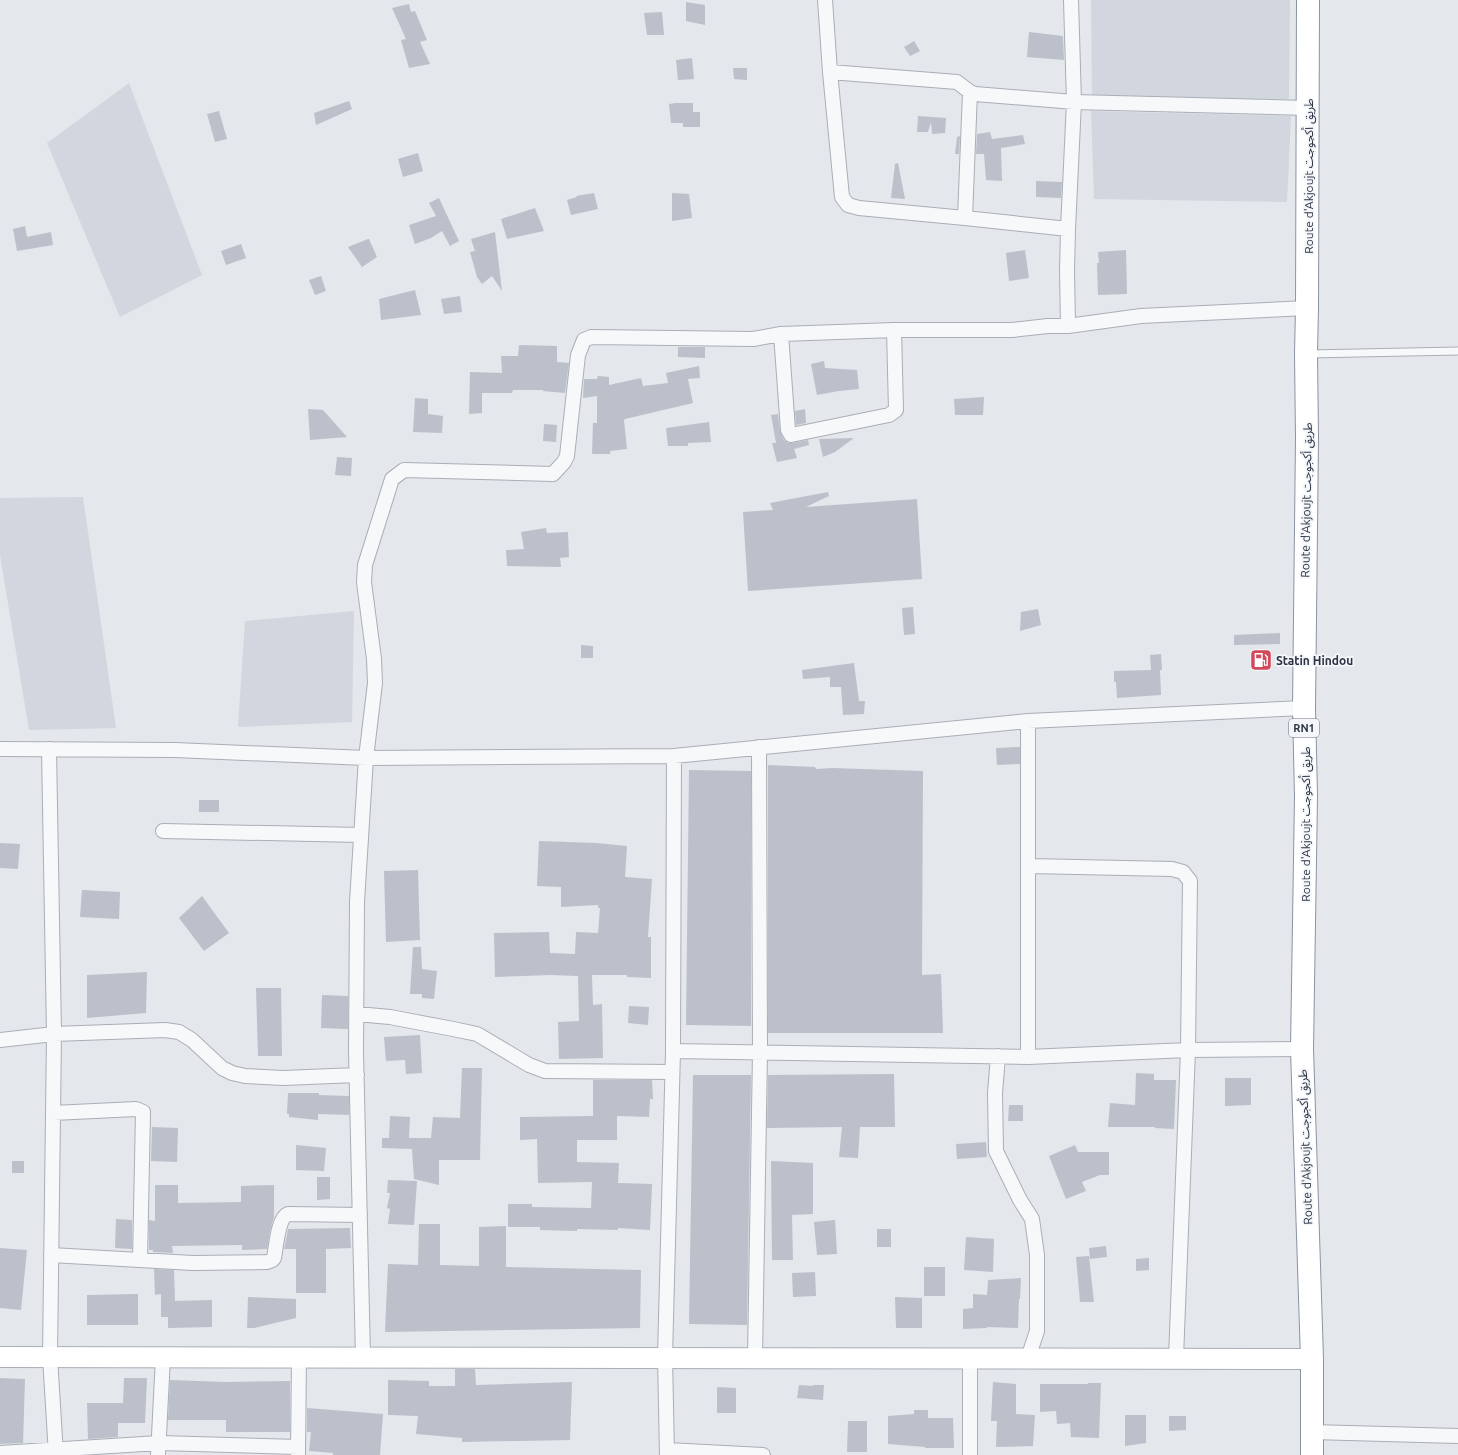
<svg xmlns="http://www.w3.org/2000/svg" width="1458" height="1455" viewBox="0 0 1458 1455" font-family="Ubuntu,'Noto Sans Arabic',sans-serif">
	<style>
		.built { fill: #d2d6de }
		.building { fill: #bbc0ca }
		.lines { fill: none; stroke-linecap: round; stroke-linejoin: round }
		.lane-casing { stroke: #a9aeb7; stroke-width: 9 }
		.street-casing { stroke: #a9aeb7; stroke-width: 16 }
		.secondary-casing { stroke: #a9aeb7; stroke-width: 22 }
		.highway-casing { stroke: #8b94a3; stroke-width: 24 }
		.lane { stroke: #f7f8fa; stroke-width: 7 }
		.street { stroke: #f7f8fa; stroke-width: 14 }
		.secondary { stroke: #fff; stroke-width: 20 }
		.highway { stroke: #fff; stroke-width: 22 }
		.labels { text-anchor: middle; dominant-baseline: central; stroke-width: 3.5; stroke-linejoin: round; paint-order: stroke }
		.shield { fill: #f4f6f9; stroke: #676e7b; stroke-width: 1 }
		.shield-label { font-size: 11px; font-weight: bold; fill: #2b3445 }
		.street-label { font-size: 12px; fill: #2b3445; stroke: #f4f6f9 }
		.poi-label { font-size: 12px; font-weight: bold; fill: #2b3445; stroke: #f4f6f9; text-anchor: start }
	</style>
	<rect width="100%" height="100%" fill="#e4e7ec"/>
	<!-- built -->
	<path class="built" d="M1091 0H1290L1289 99 1092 96Z
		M129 83 202 275 120 317 47 143Z
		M1091 111 1291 116 1287 202 1094 199Z
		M83 497 116 728 29 730 0 555V498Z
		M354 611 352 722 238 727 245 621Z"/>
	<!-- building -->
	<path class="building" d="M686 2 705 5V25L686 21Z
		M409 4 411 12 415 11 427 40 420 42 430 64 409 68 401 40 406 39 392 8Z
		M662 12 664 35H647L644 13Z
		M1029 32 1063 36 1064 60 1027 57Z
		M914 41 920 51 910 56 904 47Z
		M692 58 694 79 678 80 676 60Z
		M733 68H747V80L734 79Z
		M349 101 352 109 316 125 314 113Z
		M676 103H693V112H700V127H683V123H671L669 104Z
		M219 111 227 139 215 142 207 114Z
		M918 116 946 118 945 133 932 134 931 122 928 132H917Z
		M990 132 992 139 1023 135 1025 144 1001 148 1002 181 986 180 984 154H976L977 134Z
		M960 136 959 154H955L957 137Z
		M418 153 423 171 403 177 398 159Z
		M898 163 905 199 891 198 895 164Z
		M1036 181 1062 182 1061 198 1036 197Z
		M594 193 598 209 571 215 567 200 577 197 576 196Z
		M672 193 689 194 692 218 672 221Z
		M439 198 459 241 450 246 442 231 431 238 415 244 409 225 436 216 429 203Z
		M535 208 544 231 507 239 501 219Z
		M25 226 27 237 51 232 53 245 17 251 13 229Z
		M495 232 502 291 492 276 482 284 477 277 470 252 475 251 471 239Z
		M368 239H369L377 257 362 267 348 247Z
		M241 244 246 258 226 265 221 251Z
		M1025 250 1029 278 1009 281 1006 253Z
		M1126 250 1127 294 1098 295 1097 263H1099L1098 252Z
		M321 276 326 291 315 295 309 280Z
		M415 290 421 315 381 320 379 299Z
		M460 296 462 312 444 314 441 299Z
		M519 345 557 346V362L569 363 565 393 543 391V390H513L512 393H482V413L469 414 470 372 502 373 501 356H518Z
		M678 347H705V358L678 357Z
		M824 361 825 368 857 370 859 389 839 391 817 395 811 364Z
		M699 366 700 378 688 379 693 403 625 419 624 420 627 449 610 451V454H592L593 423H597V396L583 398 584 379H597L598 376 609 377V385L641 378 643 386 668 383 666 373Z
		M984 397 983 415H955L954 399Z
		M415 398 428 399V414L443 416 442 433 413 432Z
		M308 409 323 410 347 437 310 440Z
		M805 409 806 423 796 425 795 411Z
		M778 414 780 431 784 440 788 443H792L808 440 809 445 794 449 797 458 777 462 772 443H776L771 415Z
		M709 422 711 442 688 443V446H668L666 428Z
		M544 424 557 425 556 442 543 441Z
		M854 438 835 452 823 457 819 439Z
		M337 457 352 458 351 476 335 475Z
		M828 492 829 496 806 507 917 499 922 579 748 591 743 512 773 510 770 503Z
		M546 528 547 533 568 532 569 557 560 558 561 567 507 566 506 550 524 549 521 532Z
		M913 607 915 634 904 635 902 608Z
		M1038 609 1041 625 1020 631 1021 612Z
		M1280 633V644L1234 645V635Z
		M581 645 593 646V658H581Z
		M1161 654 1162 670H1160L1161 695 1117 698 1116 682H1114V671L1151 670 1150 655Z
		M854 663 859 701H865L864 714 843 715 841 687H830V677L803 679 802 670Z
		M1020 747V764L997 765 996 748Z
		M768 765 815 767 816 769 832 768 923 771 922 975 941 974 943 1033H768Z
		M689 770 751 771V1026L686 1025Z
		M199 800H219V812H199Z
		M539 841 596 843 627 846 625 877 652 879 648 937H651V978L627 977V975H592L593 1005 602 1004 603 1058 559 1059 558 1022 579 1021 578 976 551 975 495 977 494 933 549 932 550 953 575 954 576 932 598 933 600 908H598V905L561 907V887L537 886Z
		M0 843 20 844 18 869 0 868Z
		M418 870 420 940 386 942 384 871Z
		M82 890 120 892 119 919 80 917Z
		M202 896 229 933 204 951 179 918Z
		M413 947H421L422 969 437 971 434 999 422 998V994H410Z
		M147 972 146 1013 87 1018V975Z
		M256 988H281L282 1056H258Z
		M322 995 348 996V1029L321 1028Z
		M629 1006 649 1007 648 1025 628 1023Z
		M420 1035 422 1073 406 1074 405 1060 386 1061 384 1037Z
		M462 1068H482L480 1160H439V1185L414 1179 412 1149 382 1148V1138H389L390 1116 410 1117 409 1138H431L433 1117 460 1118Z
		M1136 1073 1154 1074V1080H1176L1174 1129 1155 1128V1127H1108L1110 1103 1135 1105Z
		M894 1074 895 1127H860L858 1158 839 1157 842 1127 767 1128 768 1075Z
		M693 1075H751L747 1325 689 1324Z
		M1225 1078H1251V1105L1225 1106Z
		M593 1080H652L653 1099H650L649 1117 617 1116V1140H577V1162L619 1163 618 1183 652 1184 650 1230 618 1228V1230L577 1229V1231L540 1230V1227H508V1204H532V1207L591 1208 592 1182 538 1183 537 1139 520 1140V1117L593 1116Z
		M288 1093H319V1095L349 1096V1115L318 1114V1120L289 1117V1114H287Z
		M1009 1105H1023V1121H1008Z
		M152 1127 178 1128 177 1162 151 1161Z
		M986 1142 987 1157 957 1159 956 1144Z
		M296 1145 326 1148 324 1171 296 1170Z
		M1075 1145 1078 1152H1109V1175H1100L1082 1182 1086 1191 1066 1199 1049 1156Z
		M12 1161H24V1173H12Z
		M771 1161 813 1163V1214L792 1215 793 1260H772Z
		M317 1177H330V1199L317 1200Z
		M388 1180 417 1181 414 1225 388 1224 390 1209 387 1208 390 1193H387Z
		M155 1185H178V1203L241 1202V1186L274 1185V1217L270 1231 267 1249 242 1250V1245L172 1246 173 1253 153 1252V1250H149V1220L155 1221Z
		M116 1219 132 1220V1249L115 1248Z
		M835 1220 837 1254 817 1255 814 1222Z
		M419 1224H440V1265L479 1266V1227L506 1226V1267L641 1270 640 1328 385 1332 388 1264 418 1265Z
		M350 1228 351 1248 326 1249V1293H296V1249H284L288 1229Z
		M877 1229H891V1247H877Z
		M966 1237 994 1239 993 1272 964 1270Z
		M1106 1246 1107 1257 1090 1259 1089 1248Z
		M0 1248 27 1250 21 1310 0 1308Z
		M1089 1256 1094 1302H1080L1076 1257Z
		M1149 1258V1270L1136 1271V1259Z
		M924 1267H945V1296H924Z
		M154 1269 174 1270 175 1301 212 1300V1327L168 1328V1317H161V1294L155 1295Z
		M815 1272 816 1296 793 1297 792 1273Z
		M1021 1278 1020 1299H1019L1018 1328 987 1327V1328L963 1329V1309L973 1308V1294L987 1295 988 1280Z
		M138 1294V1325H87V1295Z
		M248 1297 296 1299V1318L254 1328H247Z
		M895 1297 922 1298V1328H896Z
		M455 1369H475L476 1385 572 1382 570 1440 462 1442V1438L416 1434 418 1416 388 1415V1380L429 1381V1386H455Z
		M0 1378 25 1379 23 1443 0 1444Z
		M124 1378H147L145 1423H118V1437L88 1439 87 1403H123Z
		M170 1380 226 1382 290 1381V1432H226V1420H168Z
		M993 1382 1016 1384V1414L1035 1415 1033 1446 996 1447 997 1421H991Z
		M1088 1383H1101L1099 1438 1071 1437 1070 1423 1057 1424 1056 1411 1040 1412V1384H1088Z
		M799 1385 813 1386V1385H824L823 1400 797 1398Z
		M717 1387 736 1388V1413H717Z
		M307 1408 383 1414 380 1455H333V1453L309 1451 311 1432H307Z
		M914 1410H928V1418H953L954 1448H925V1447L888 1444V1416L914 1414Z
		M1125 1415H1146V1443L1125 1446Z
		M1169 1416H1186V1430L1169 1431Z
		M848 1421H867V1452H847Z"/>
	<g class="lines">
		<!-- lane casing -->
		<g class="lane-casing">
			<path id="lane" d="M1308 354 1458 351"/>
		</g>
		<!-- street casing -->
		<g class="street-casing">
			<path id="street" d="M825 0 830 72 842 197 848 205 859 208 965 218 1068 229
				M830 72 957 82 970 92 975 94 1074 102 1308 108
				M965 218 970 92
				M1068 326 1067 271 1068 229 1074 102 1071 0
				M781 334 788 430 791 435 889 415 896 410 894 330
				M1028 721V1057
				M0 749 175 750 366 758 674 756 1028 721 1304 708
				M49 749 54 1034 50 1357 56 1455
				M163 831 361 835
				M1029 866 1172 869 1183 872 1190 881 1188 1050 1176 1358
				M357 1014 390 1017 453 1029 477 1034 529 1065 545 1071 672 1072
				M0 1040 54 1034 165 1030 179 1032 192 1040 222 1068 232 1073 245 1076 283 1078 357 1075
				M673 1051 1028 1057 1188 1050 1302 1049
				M998 1056 995 1093 996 1151 1020 1200 1032 1219 1037 1255V1331L1028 1358
				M53 1113 136 1109 143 1112 140 1260
				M51 1255 193 1263 267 1262 272 1260 274 1258C276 1247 278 1218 288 1214L360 1215
				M363 1357 356 1051 357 902 366 758 375 683 374 659 364 582 365 565 392 479 404 470 553 474 564 462 567 456 578 355 584 340 591 337 753 339 781 334 894 330H1012L1048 326H1068L1141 316 1307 308
				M755 1358 760 1052 759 747
				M1312 1432 1458 1436
				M667 1450 763 1455
				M0 1453 159 1443 298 1447
				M158 1455 163 1357
				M298 1455 299 1357
				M667 1455 665 1357 673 1051 674 756
				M970 1455V1358"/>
		</g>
		<!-- secondary casing -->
		<g class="secondary-casing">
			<path id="secondary" d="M0 1357 1312 1359"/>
		</g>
		<!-- highway casing -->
		<g class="highway-casing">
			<path id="highway" d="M1308 0 1307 308 1306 354 1307 438 1304 708 1306 796 1302 1049 1312 1359V1455"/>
		</g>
		<!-- lane -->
		<use href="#lane" class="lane"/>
		<!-- street -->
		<use href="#street" class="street"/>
		<!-- secondary -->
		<use href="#secondary" class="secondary"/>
		<!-- highway -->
		<use href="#highway" class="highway"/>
	</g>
	<!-- icons -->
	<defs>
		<g id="fuel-square" transform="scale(1.15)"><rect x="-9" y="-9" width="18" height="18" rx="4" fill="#d1495b" stroke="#f4f6f9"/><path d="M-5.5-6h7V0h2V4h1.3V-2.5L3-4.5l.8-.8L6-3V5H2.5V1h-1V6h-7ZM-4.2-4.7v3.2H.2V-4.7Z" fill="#fff"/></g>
	</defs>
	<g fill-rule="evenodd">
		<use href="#fuel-square" x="1261" y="660"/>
	</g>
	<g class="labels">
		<!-- shield labels -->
		<rect class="shield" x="1289" y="719" width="30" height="18" rx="3"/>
		<g class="shield-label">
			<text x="1304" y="728">RN1</text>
		</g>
		<!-- street labels -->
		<g class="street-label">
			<text transform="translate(1308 176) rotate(-90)">Route d'Akjoujt طريق أكجوجت</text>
			<text transform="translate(1306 500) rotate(-89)">Route d'Akjoujt طريق أكجوجت</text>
			<text transform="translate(1305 824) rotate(-90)">Route d'Akjoujt طريق أكجوجت</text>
			<text transform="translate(1305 1147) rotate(-92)">Route d'Akjoujt طريق أكجوجت</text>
		</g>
		<!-- poi labels -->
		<g class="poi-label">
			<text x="1276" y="660">Statin Hindou</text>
		</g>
	</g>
</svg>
